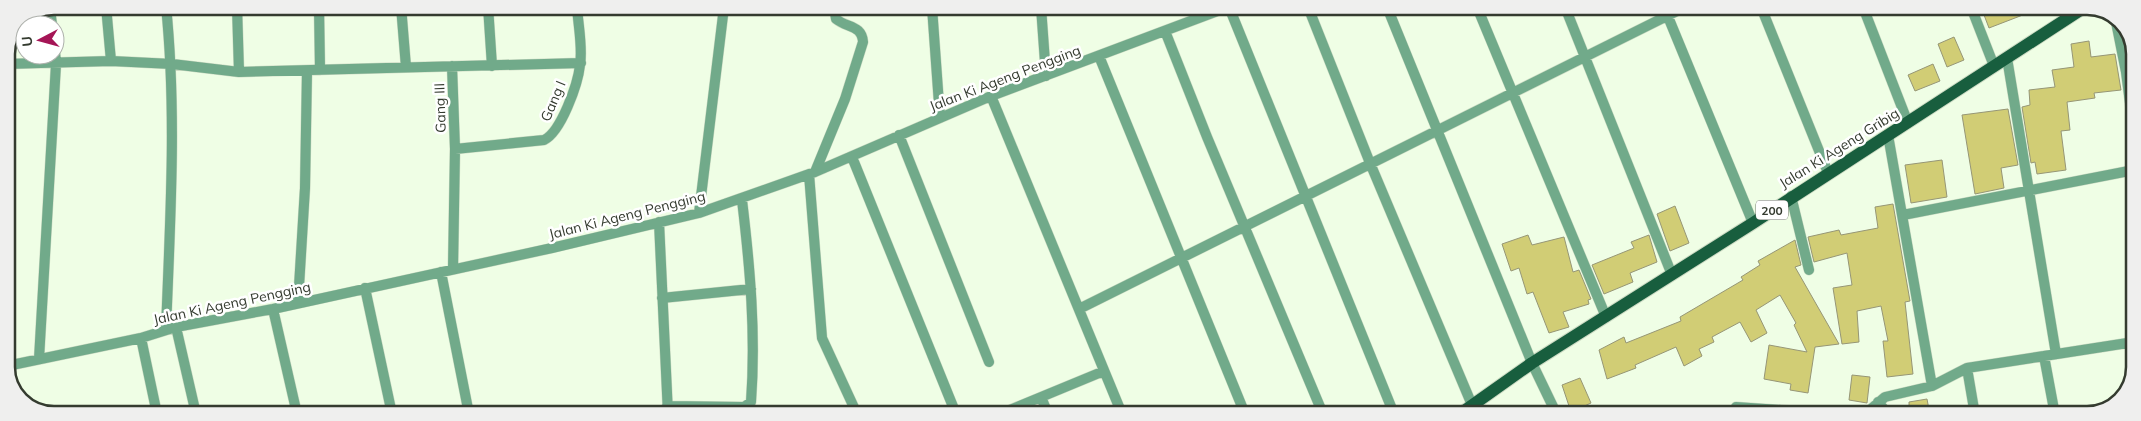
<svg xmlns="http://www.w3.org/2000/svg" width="2141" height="421" viewBox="0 0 2141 421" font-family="Mulish,sans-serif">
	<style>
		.building { fill: #d1cd75; stroke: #969676 }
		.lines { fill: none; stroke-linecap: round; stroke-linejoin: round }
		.minor-casing { stroke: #cddbc4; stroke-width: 11 }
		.primary-casing { stroke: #cddbc4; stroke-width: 14 }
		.minor { stroke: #71aa8a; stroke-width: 10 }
		.primary { stroke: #185e3e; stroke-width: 12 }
		.labels { text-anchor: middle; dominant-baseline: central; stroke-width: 5; stroke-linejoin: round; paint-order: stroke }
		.shield { fill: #fff; stroke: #71766d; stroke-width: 1 }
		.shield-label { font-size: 12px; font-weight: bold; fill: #343b2f }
		.street-label { font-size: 14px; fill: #343b2f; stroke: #fff }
		.rim { fill: none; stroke: #343b2f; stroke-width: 2.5 }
	</style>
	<rect width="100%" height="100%" fill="#effee5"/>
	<!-- building -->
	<path class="building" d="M1981 7H2041V8L1989 28Z
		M1954 37 1964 60 1947 67 1938 44Z
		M2089 41 2091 57 2115 54 2121 90 2094 93 2095 98 2067 102 2070 130 2061 131 2066 170 2037 174 2035 162 2031 163 2022 107 2030 105 2029 90 2055 87 2052 70 2074 67 2071 44Z
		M1933 64 1940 81 1915 91 1908 75Z
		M2008 109 2018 165 2001 168 2004 188 1975 194 1962 115Z
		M1942 160 1947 197 1911 203 1905 165Z
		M1893 204 1910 301 1905 302 1913 374 1887 377 1883 341H1888L1881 306 1857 311 1859 342 1842 344 1833 288 1852 285 1847 253 1814 262 1808 237 1839 230 1841 235 1878 228 1875 207Z
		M1675 206 1689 243 1670 251 1657 214Z
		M1528 235 1532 245 1564 237 1573 272 1579 270 1591 299 1588 300 1589 304 1563 312 1569 327 1549 333 1533 292 1527 294 1519 268 1511 271 1502 244Z
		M1649 235 1657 262 1630 273 1633 282 1604 294 1592 265 1634 248 1631 242Z
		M1795 240 1801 265 1795 267 1839 344 1815 347 1808 393 1790 390 1791 384 1764 379 1769 345 1807 352 1794 325 1796 323 1780 295 1756 310 1767 333 1751 342 1740 322 1712 337 1714 342 1699 349 1702 356 1684 366 1676 347 1635 365 1636 368 1607 379 1599 350 1624 337 1626 343 1681 321 1680 317 1743 280 1741 277 1760 265 1758 261Z
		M1852 375 1870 377 1867 403 1849 400Z
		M1580 378 1591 403 1571 412 1562 385Z
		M1927 399 1930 415H1909V402Z"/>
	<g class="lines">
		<!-- minor casing -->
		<g class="minor-casing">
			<path id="minor" d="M106 6 111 61
				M166 6C177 114 170 222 166 330
				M237 6 239 72
				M319 6 320 70
				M401 6 406 67
				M488 6 492 66
				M932 7 940 118
				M1041 7 1046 76
				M1229 7 1394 414
				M1308 7 1370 163 1472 405
				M1387 7 1532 363 1557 415
				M1477 7 1606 317
				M1565 7 1672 275
				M1664 7 1753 223
				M1761 7 1828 173
				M1863 7 1908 123
				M1971 7 1994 66
				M50 8 52 25
				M2115 17 2126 72 2134 134
				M1165 31 1207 137 1323 414
				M1099 56 1245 414
				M2007 58 2056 354
				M6 64 111 61 172 64 239 72 581 63
				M452 66 455 149 453 269
				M991 96 1122 414
				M899 135 989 362
				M1888 135 1932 386
				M455 149 544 140C561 132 578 84 580 65 583 47 578 25 577 6
				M852 157 956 414
				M815 172 845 99 863 42C862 25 847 28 836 19L834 7
				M809 174 822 338 857 414
				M1791 196 1809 270
				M699 213 724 7
				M1903 215 2134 170
				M659 222 668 414
				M441 272 469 414
				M365 288 392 414
				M662 298 751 289
				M298 303 305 188 307 71
				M273 309 297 414
				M1079 309 1685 7
				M176 327 196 414
				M141 338 157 414
				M2131 343 2134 355
				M2044 356 2055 415
				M39 359 56 64 55 52
				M7 366 141 338 176 327 273 309 552 248 699 213 815 172 991 96 1228 7
				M1967 368 1975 415
				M1041 397 1048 414
				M1878 402 1889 415
				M667 406 744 407 751 402C756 334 750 267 742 200
				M1736 407 1856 415
				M1000 414 1104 371
				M1864 415 1885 397 1932 386 1967 368 2134 342"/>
		</g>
		<!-- primary casing -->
		<g class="primary-casing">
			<path id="primary" d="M1460 414 1532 363 1753 223 2085 7"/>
		</g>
		<!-- minor -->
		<use href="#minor" class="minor"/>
		<!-- primary -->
		<use href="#primary" class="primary"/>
	</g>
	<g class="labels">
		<!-- shield labels -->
		<rect class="shield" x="1756" y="200.5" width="32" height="19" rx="4"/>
		<g class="shield-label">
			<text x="1772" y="210">200</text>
		</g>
		<!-- street labels -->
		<g class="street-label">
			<text transform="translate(1005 78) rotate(-21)">Jalan Ki Ageng Pengging</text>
			<text transform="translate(553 101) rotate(-67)">Gang I</text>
			<text transform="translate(440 108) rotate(-92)">Gang III</text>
			<text transform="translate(1839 148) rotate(-32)">Jalan Ki Ageng Gribig</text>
			<text transform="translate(627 215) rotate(-14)">Jalan Ki Ageng Pengging</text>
			<text transform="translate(232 303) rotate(-12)">Jalan Ki Ageng Pengging</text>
		</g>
	</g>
	<!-- crop -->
	<path d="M0 0H2141V421H0ZM54 15H2087A39 39 0 0 1 2126 54V367A39 39 0 0 1 2087 406H54A39 39 0 0 1 15 367V54A39 39 0 0 1 54 15Z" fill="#efefee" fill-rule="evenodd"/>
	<path class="rim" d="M54 15H2087A39 39 0 0 1 2126 54V367A39 39 0 0 1 2087 406H54A39 39 0 0 1 15 367V54A39 39 0 0 1 54 15Z"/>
	<!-- north arrow -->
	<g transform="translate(40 40) rotate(264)"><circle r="24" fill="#ffffff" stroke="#aeb1ac"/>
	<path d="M0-4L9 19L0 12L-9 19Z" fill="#a51556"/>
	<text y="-8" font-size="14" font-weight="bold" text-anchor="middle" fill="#343b2f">U</text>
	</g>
</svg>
